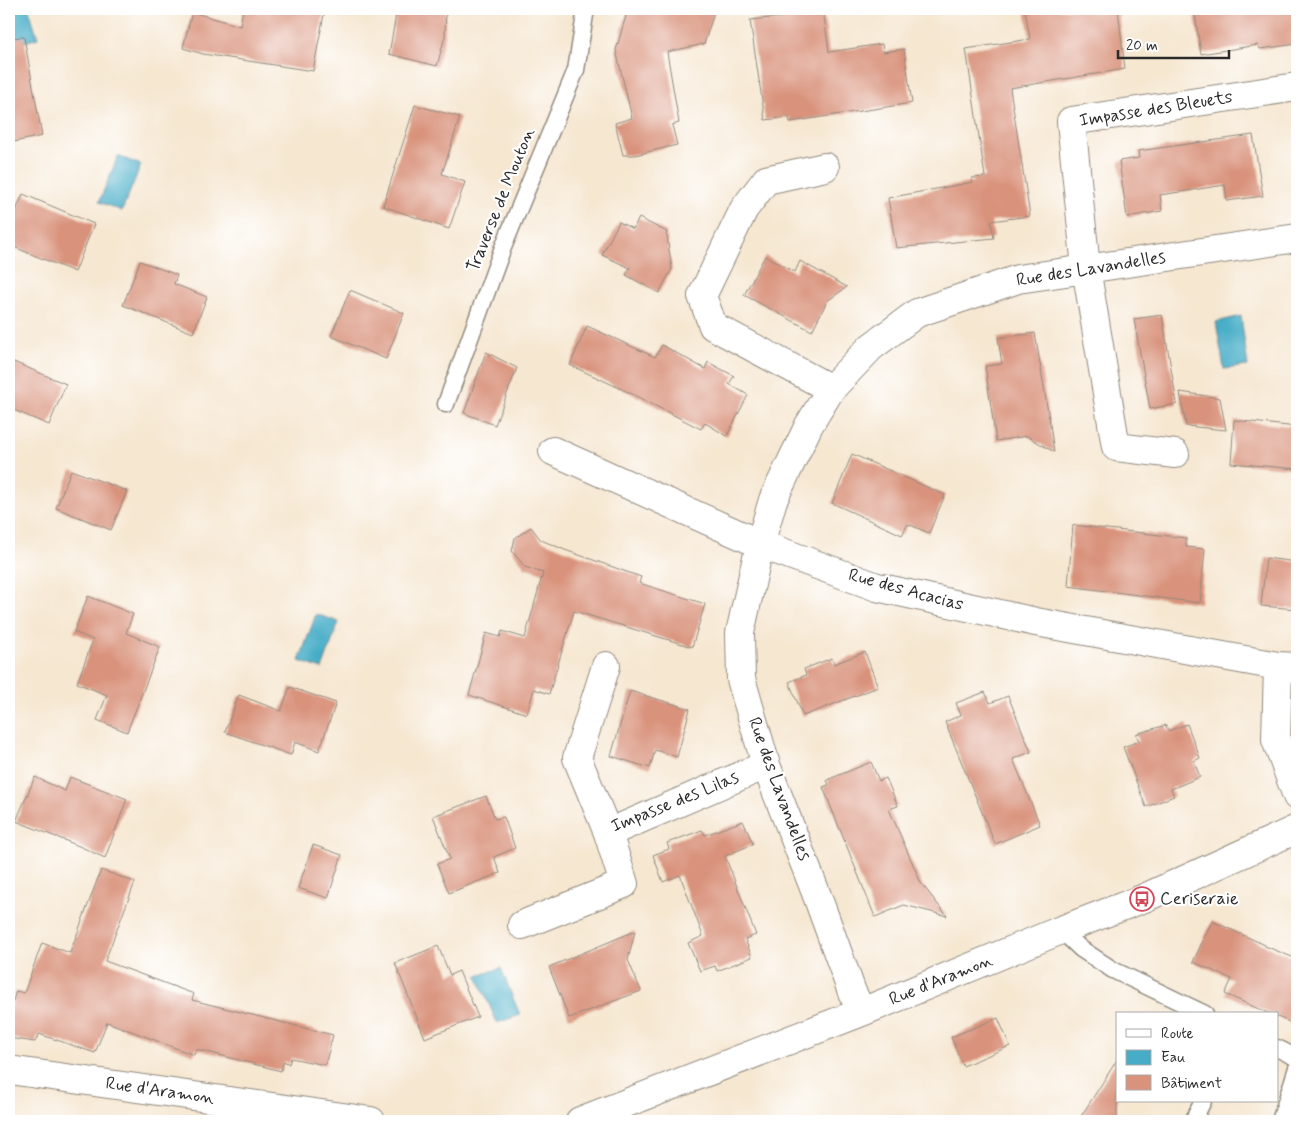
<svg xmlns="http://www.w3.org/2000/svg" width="1306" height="1130" viewBox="0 0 1306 1130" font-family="Mynerve,sans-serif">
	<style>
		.water { fill: #47adc7; stroke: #396c79 }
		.building { fill: #d9937c }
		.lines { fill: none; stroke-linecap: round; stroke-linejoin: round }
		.lane-casing { stroke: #90897e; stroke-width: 19 }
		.street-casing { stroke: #90897e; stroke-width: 30 }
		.lane { stroke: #fff; stroke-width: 16 }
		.street { stroke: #fff; stroke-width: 28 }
		.labels { text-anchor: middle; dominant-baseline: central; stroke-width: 4.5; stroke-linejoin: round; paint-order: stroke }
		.street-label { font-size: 18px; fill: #2b2b2b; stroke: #fff }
		.poi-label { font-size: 18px; fill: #2b2b2b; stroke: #fff; text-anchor: start }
	</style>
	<rect width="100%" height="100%" fill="#fff"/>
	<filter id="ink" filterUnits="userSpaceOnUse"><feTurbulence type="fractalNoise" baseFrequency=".02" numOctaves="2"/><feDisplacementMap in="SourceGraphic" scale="10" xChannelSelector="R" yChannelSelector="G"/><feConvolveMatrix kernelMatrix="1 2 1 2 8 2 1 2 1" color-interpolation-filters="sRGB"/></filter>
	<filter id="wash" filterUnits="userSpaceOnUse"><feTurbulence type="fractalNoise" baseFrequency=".0096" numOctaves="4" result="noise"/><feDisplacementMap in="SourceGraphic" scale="20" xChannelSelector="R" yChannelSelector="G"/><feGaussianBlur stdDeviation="1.12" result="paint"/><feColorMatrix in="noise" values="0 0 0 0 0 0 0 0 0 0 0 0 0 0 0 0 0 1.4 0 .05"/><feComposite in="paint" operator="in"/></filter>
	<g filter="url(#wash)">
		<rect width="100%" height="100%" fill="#f6e7d1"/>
		<!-- water -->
		<path class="water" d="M9 9H29L38 38 9 47Z
			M118 156 141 165 122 211 99 202Z
			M1241 316 1248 366 1224 369 1216 322Z
			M316 614 339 622 322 669 299 661Z
			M501 968 520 1015 497 1023 477 976Z"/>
		<g id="blocks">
			<!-- building -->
			<path class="building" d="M243 9H325L313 71 203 54 183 48 192 12 240 26Z
				M397 9H446L445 36 437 66 389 54Z
				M628 9H715L704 44 667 52 679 123 672 125 677 145 635 155H623L615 123 632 118 616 50Z
				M789 9H823L829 52 882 44 883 52 904 49 912 103 790 122 789 117 765 120 750 20 790 16Z
				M1025 9H1118L1125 69 1010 88 1030 216 991 221 994 238 896 248 888 198 973 182 972 178 985 177 966 49 1030 39Z
				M1194 9H1297V44L1260 49 1258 45 1201 54Z
				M24 37 42 136 9 143V38Z
				M415 105 460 117 442 174 465 182 449 229 383 206Z
				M1253 135 1263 196 1227 201 1225 185 1193 190 1160 195 1162 211 1127 217 1119 161 1139 158 1138 151Z
				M23 194 94 224 75 272 9 245V227Z
				M639 218 667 232 666 235 667 236 672 269 659 293 626 275 630 268 602 255 619 222 633 229Z
				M765 256 795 272 800 261 847 287 827 301 812 331 744 295Z
				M140 261 177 275 174 284 207 297 193 333 123 305Z
				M350 290 404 313 386 359 331 336Z
				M1162 315 1177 404 1150 409 1134 319Z
				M587 326 655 357 662 345 705 369 708 362 734 376 729 384 748 395 727 436 705 423 701 429 628 392 570 365Z
				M1035 333 1049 418 1054 452 1027 436 996 441 985 366 1002 364 998 338Z
				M486 352 517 368 495 425 464 413Z
				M9 360 66 384 49 425 9 408Z
				M1180 392 1220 398 1226 430 1186 426Z
				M1234 420 1297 427V469L1231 463Z
				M852 454 945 495 929 533 908 524 902 535 832 503Z
				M71 470 127 491 111 530 56 508Z
				M1073 525 1186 538V547L1205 549 1200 603 1068 586Z
				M531 527 541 540 565 550 641 577 639 583 705 604 692 647 574 611 549 694 534 689 527 714 469 695 486 633 500 637 502 631 525 638 543 573 525 567 512 551 515 538Z
				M1266 558 1297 562V609L1261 606Z
				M88 596 133 614 126 633 160 647 127 732 97 720 107 695 77 683 93 640 74 632Z
				M865 652 878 687 803 716 789 682 806 675 804 669 832 658 834 664Z
				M290 687 336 703 319 751 295 742 291 755 225 732 239 695 281 711Z
				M630 691 690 709 677 757 655 750 650 768 611 756Z
				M985 692 990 703 1008 696 1031 752 1013 759 1040 825 995 844 945 722 961 715 956 703Z
				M1187 724 1200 758 1194 761 1200 777 1171 789 1174 796 1146 807 1123 747 1139 741 1136 734 1166 725 1168 731Z
				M871 762 879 781 886 778 898 806 889 809 921 883 947 916 904 905 875 917 823 787 829 785 827 780Z
				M35 777 65 791 70 777 127 799 105 858 79 846 16 821Z
				M486 796 495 819 504 817 515 848 494 857 500 873 449 893 437 864 450 859 433 816Z
				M743 821 753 844 725 856 756 935 745 939 752 957 717 971 715 966 700 971 688 943 703 936 680 875 663 882 653 855 669 849 667 843 702 830 705 835Z
				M313 845 342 855 328 898 298 888Z
				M101 870 135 882 105 961 194 994 192 1000 333 1035 325 1065 291 1058 289 1064 284 1061 281 1071 196 1049 194 1055 107 1022 95 1053 39 1034 35 1042 9 1038V1013L16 991 24 993 42 943 70 953Z
				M1212 921 1265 945V946L1297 959V1025L1277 1017V1014H1270L1225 994 1232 979 1193 962Z
				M635 931 628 960 641 991 569 1018 549 967Z
				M438 946 450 975 459 971 478 1017 425 1038 395 963Z
				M998 1018 1010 1046 963 1066 951 1037Z
				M1117 1060V1121H1078Z"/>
		</g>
	</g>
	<g filter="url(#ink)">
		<use href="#blocks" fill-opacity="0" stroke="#90897e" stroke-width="1"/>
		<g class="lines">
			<!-- lane casing -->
			<g class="lane-casing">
				<path id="lane" d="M446 404 502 250 576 70 586 9
					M1061 930 1081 949 1113 970 1205 1014
					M1277 1048 1297 1058
					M1193 1121 1203 1101
					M1280 1121 1297 1068"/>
			</g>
			<!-- street casing -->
			<g class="street-casing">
				<path id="street" d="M825 167 766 180 744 209 702 296 713 326 831 389
					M553 451 760 544 877 587 1036 622 1278 666 1297 667
					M1175 454 1116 447 1086 268 1071 121 1297 87
					M606 666 577 758 608 833 766 765
					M1278 666 1276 740 1297 796
					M522 925 624 884 608 833
					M862 1012 852 992 816 893 766 765 741 679 740 633 760 544 773 500 809 425 831 389 871 347 917 313 1018 279 1297 238
					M9 1070 371 1121
					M580 1121 862 1012 1061 930 1142 899 1297 829"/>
			</g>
			<!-- lane -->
			<use href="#lane" class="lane"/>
			<!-- street -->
			<use href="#street" class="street"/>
		</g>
	</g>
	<!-- icons -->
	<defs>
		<g id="bus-ring" transform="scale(1.25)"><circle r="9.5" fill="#fff" stroke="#d1495b" stroke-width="1.5"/><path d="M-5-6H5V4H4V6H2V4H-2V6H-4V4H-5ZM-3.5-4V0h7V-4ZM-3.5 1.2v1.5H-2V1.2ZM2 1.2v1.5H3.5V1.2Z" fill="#d1495b"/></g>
	</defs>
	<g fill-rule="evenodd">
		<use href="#bus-ring" x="1142" y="899"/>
	</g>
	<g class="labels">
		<!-- street labels -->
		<g class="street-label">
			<text transform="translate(1156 109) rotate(-9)">Impasse des Bleuets</text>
			<text transform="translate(501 200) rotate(-68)">Traverse de Mouton</text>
			<text transform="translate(1091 269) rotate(-9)">Rue des Lavandelles</text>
			<text transform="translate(906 590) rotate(15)">Rue des Acacias</text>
			<text transform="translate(779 789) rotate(70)">Rue des Lavandelles</text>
			<text transform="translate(675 802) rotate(-22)">Impasse des Lilas</text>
			<text transform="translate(941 980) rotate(-22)">Rue d'Aramon</text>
			<text transform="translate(160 1091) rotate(8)">Rue d'Aramon</text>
		</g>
		<!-- poi labels -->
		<g class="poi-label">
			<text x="1160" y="899">Ceriseraie</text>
		</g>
	</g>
	<!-- margin -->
	<rect width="1306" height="1130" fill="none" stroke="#fff" stroke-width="30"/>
	<!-- legend -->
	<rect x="1116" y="1012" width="162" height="90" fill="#ffffff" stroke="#aaaaaa"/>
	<rect x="1126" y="1029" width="25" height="8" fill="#ffffff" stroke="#aaaaaa"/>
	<text x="1161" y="1038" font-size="15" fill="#2b2b2b">Route</text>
	<rect x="1126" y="1050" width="25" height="15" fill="#47adc7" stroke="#aaaaaa"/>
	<text x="1161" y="1062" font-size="15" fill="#2b2b2b">Eau</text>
	<rect x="1126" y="1075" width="25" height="15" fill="#d9937c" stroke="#aaaaaa"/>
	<text x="1161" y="1088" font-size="15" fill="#2b2b2b">Bâtiment</text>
	<!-- scale -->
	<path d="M1118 50v8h111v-8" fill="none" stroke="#2b2b2b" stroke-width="2.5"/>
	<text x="1126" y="50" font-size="15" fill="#2b2b2b" stroke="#ffffff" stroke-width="4" paint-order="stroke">20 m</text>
</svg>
